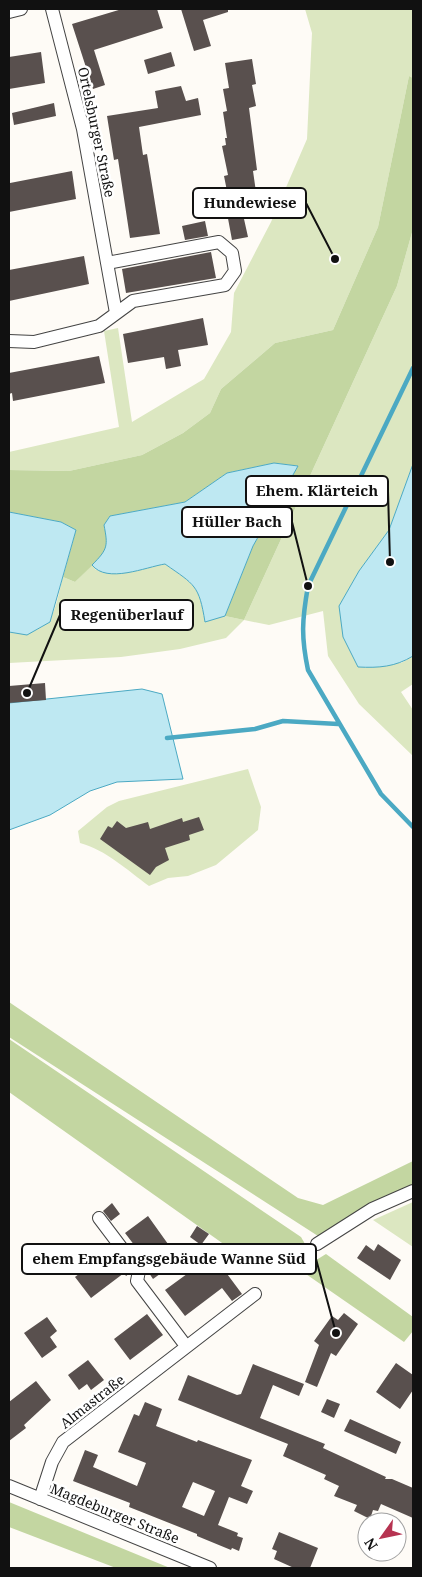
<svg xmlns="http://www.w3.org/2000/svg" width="422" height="1577" viewBox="0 0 422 1577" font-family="'Noto Serif',serif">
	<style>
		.green { fill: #dce7c1 }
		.forest { fill: #c3d6a1 }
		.water { fill: #bee8f2; stroke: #4ba9c3 }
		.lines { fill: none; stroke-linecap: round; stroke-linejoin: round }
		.stream { stroke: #4ba9c3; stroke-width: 4.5 }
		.building { fill: #59504e; fill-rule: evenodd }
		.minor-casing { stroke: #444; stroke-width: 14 }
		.minor { stroke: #fff; stroke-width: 12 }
		.labels { text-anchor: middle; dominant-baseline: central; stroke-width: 5; stroke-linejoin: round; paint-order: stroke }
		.street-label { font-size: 14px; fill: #111; stroke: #fff }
		.leader { fill: none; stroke: #111; stroke-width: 2 }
		.callout-dot { fill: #111; stroke: #fff; stroke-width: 2 }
		.callout { fill: #fff; stroke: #111; stroke-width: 2 }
		.callout-label { font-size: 15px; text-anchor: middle; font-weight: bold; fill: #111 }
	</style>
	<rect width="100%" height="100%" fill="#fefbf6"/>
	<!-- green -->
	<path class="green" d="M305 9H413V78L409 76 378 227 333 330 275 343 221 389 210 413 183 433 142 455 69 471 9 470V452L119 427 104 331 118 328 132 422 204 379 231 332 234 293 271 222 307 139 312 33Z
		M413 229V464L389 530 359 571 339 606 401 663 413 656V684L401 692 413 710V756L359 704 328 656 323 611 269 625 244 620 226 638 180 649 121 657 9 663V632C15 634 21 633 28 632 56 628 56 601 63 577L75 582 92 565 96 570 129 571 165 564C195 585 199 585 205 621L225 616 244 620 397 286Z
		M248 769 261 807 258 830 216 865 188 876 168 878 149 886C127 870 106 850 80 843L78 831 107 807 119 801Z
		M413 1202V1247L373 1220Z"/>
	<!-- forest -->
	<path class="forest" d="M409 76 413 78V229L397 286 244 620 225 616 253 546 298 466 274 463 227 473 185 502 110 516 104 525 108 544 102 556 75 582 63 577 76 530 61 522 9 512V470L69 471 142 455 183 433 210 413 221 389 275 343 333 330 378 227Z
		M9 1002 298 1198 323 1205 413 1161V1191L338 1229 318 1236 9 1037Z
		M9 1039 301 1237C302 1239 305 1243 305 1245 306 1253 274 1271 266 1274L9 1092Z
		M326 1254 413 1317V1331L404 1342 303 1272 308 1265Z
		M9 1502 170 1568H116L9 1527Z"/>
	<!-- water -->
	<path class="water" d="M274 463 298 466 253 546 225 616 205 622C199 585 195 585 165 564 146 567 107 584 92 565 108 549 108 546 104 525L110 516 185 502 227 473Z
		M413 464V656C395 667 379 668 358 667L343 637 339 606 359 571 389 530Z
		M9 512 61 522 76 530 50 622 27 635 9 632Z
		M142 689 162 694 183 779 117 782 90 791 50 815 9 830V703Z"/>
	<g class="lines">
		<!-- stream -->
		<path class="stream" d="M413 368 308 586C302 620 301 637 308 670L381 794 413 827
			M167 738 255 729 283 721 338 724"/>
	</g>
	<!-- building -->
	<path class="building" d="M122 9H157L163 28 94 50 105 85 93 89 72 24Z
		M181 9H228V12L203 20 211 46 194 51Z
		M41 52 45 83 9 89V57Z
		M171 52 175 66 148 74 144 60Z
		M252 59 256 84 252 85 256 106 249 108 257 170 253 171 256 192H252L256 217 244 219 248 237 232 240 224 197 228 196 224 176 228 175 222 146 226 145 225 138H227L223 112 227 111 223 89 229 88 225 63Z
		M181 86 186 101 198 98 201 115 139 127 143 155 147 154 160 234 130 238 118 159 114 160 107 116 158 108 155 91Z
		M54 103 56 116 14 125 12 113Z
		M72 171 76 199 9 212 10 183Z
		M205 221 208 236 185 240 182 226Z
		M211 252 216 278 126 293 122 269Z
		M84 256 89 284 9 301V270Z
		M203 318 208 345 178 350 181 366 166 369 164 357 128 363 123 334Z
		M99 356 105 383 13 401 12 393 9 394V373Z
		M45 683 46 700 9 703V686Z
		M199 817 204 830 189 835 190 840 165 848 169 860 156 867 150 875 100 839 108 826 112 828 117 821 126 828 148 822 150 829 182 818 183 822Z
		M112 1203 120 1214 111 1221 103 1211Z
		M148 1216 168 1244 153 1256 164 1271 153 1279 135 1252 138 1250 125 1233Z
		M197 1226 209 1234 201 1245 190 1237Z
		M378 1244 401 1260 390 1280 357 1258 366 1245 374 1251Z
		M108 1252 118 1265 122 1262 130 1273 126 1276 124 1273 91 1298 75 1277Z
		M213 1255 242 1294 232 1301 222 1288 185 1316 165 1290Z
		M344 1313 358 1324 336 1356 331 1353 317 1387 305 1382 319 1345 314 1341 332 1316 338 1320Z
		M147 1314 163 1335 130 1360 114 1339Z
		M47 1317 57 1331 50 1337 57 1347 42 1358 24 1333Z
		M88 1360 104 1380 91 1390 87 1384 79 1390 68 1375Z
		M396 1363 413 1375V1390L400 1409 376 1392Z
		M253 1364 304 1384 299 1396 273 1385 260 1418 325 1444 323 1448 386 1477 385 1479H392L413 1488V1518L381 1504 378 1511 373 1510 370 1519 354 1511 357 1505 334 1496 339 1486 324 1479 326 1475 283 1456 288 1444 178 1400 188 1375 237 1395 241 1394Z
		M36 1381 51 1400 24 1425 26 1428 9 1441V1402Z
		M327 1399 340 1404 334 1418 321 1412Z
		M145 1402 162 1409 156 1426 197 1442 198 1440 252 1460 241 1486 253 1491 247 1504 229 1497 218 1525 238 1533 237 1536 243 1538 239 1551 232 1548 231 1550 197 1536V1534L129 1507 130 1503 73 1481 85 1450 98 1455 93 1467 137 1486 146 1463 118 1452 134 1414 139 1416ZM193 1482 215 1491 204 1516 182 1507Z
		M350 1419 401 1442 396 1454 344 1431Z
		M279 1532 318 1548 310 1568H294L274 1559 277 1551 272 1549Z"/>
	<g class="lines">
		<!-- minor casing -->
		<g class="minor-casing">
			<path id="minor" d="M52 9 83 129 116 313
				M9 12 21 9
				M9 341 34 342 99 326 133 301 225 285 235 271 232 253 219 242 107 263
				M99 1218 139 1271 137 1281 186 1346
				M317 1244 372 1209 413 1191
				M9 1486 210 1568
				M40 1499 52 1462 63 1442 255 1294"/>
		</g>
		<!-- minor -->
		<use href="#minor" class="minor"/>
	</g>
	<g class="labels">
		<!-- street labels -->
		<g class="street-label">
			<text transform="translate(97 132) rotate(78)">Ortelsburger Straße</text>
			<text transform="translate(92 1401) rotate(-38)">Almastraße</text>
			<text transform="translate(115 1513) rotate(22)">Magdeburger Straße</text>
		</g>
	</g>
	<!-- callouts -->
	<path class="leader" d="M335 259L306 203M390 562L388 491M308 586L292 522M27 693L60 615M336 1333L316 1259"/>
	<g class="callout-dot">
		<circle cx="335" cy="259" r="5"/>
		<circle cx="390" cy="562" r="5"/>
		<circle cx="308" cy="586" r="5"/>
		<circle cx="27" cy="693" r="5"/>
		<circle cx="336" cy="1333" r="5"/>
	</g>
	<g class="callout">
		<rect x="193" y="188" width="113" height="30" rx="5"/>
		<rect x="246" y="476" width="142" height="30" rx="5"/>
		<rect x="182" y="507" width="110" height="30" rx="5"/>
		<rect x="60" y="600" width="133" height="30" rx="5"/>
		<rect x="22" y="1244" width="294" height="30" rx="5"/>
	</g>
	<g class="callout-label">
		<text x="250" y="208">Hundewiese</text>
		<text x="317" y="496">Ehem. Klärteich</text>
		<text x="237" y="527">Hüller Bach</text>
		<text x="127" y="620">Regenüberlauf</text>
		<text x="169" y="1264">ehem Empfangsgebäude Wanne Süd</text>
	</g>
	<!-- border -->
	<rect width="422" height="1577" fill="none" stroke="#111111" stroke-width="20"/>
	<!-- north arrow -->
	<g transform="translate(382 1537) rotate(237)"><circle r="24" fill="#ffffff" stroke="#a0a0a0"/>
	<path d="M0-4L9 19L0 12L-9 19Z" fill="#b63351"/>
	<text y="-8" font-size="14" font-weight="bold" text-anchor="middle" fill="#111111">N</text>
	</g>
</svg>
